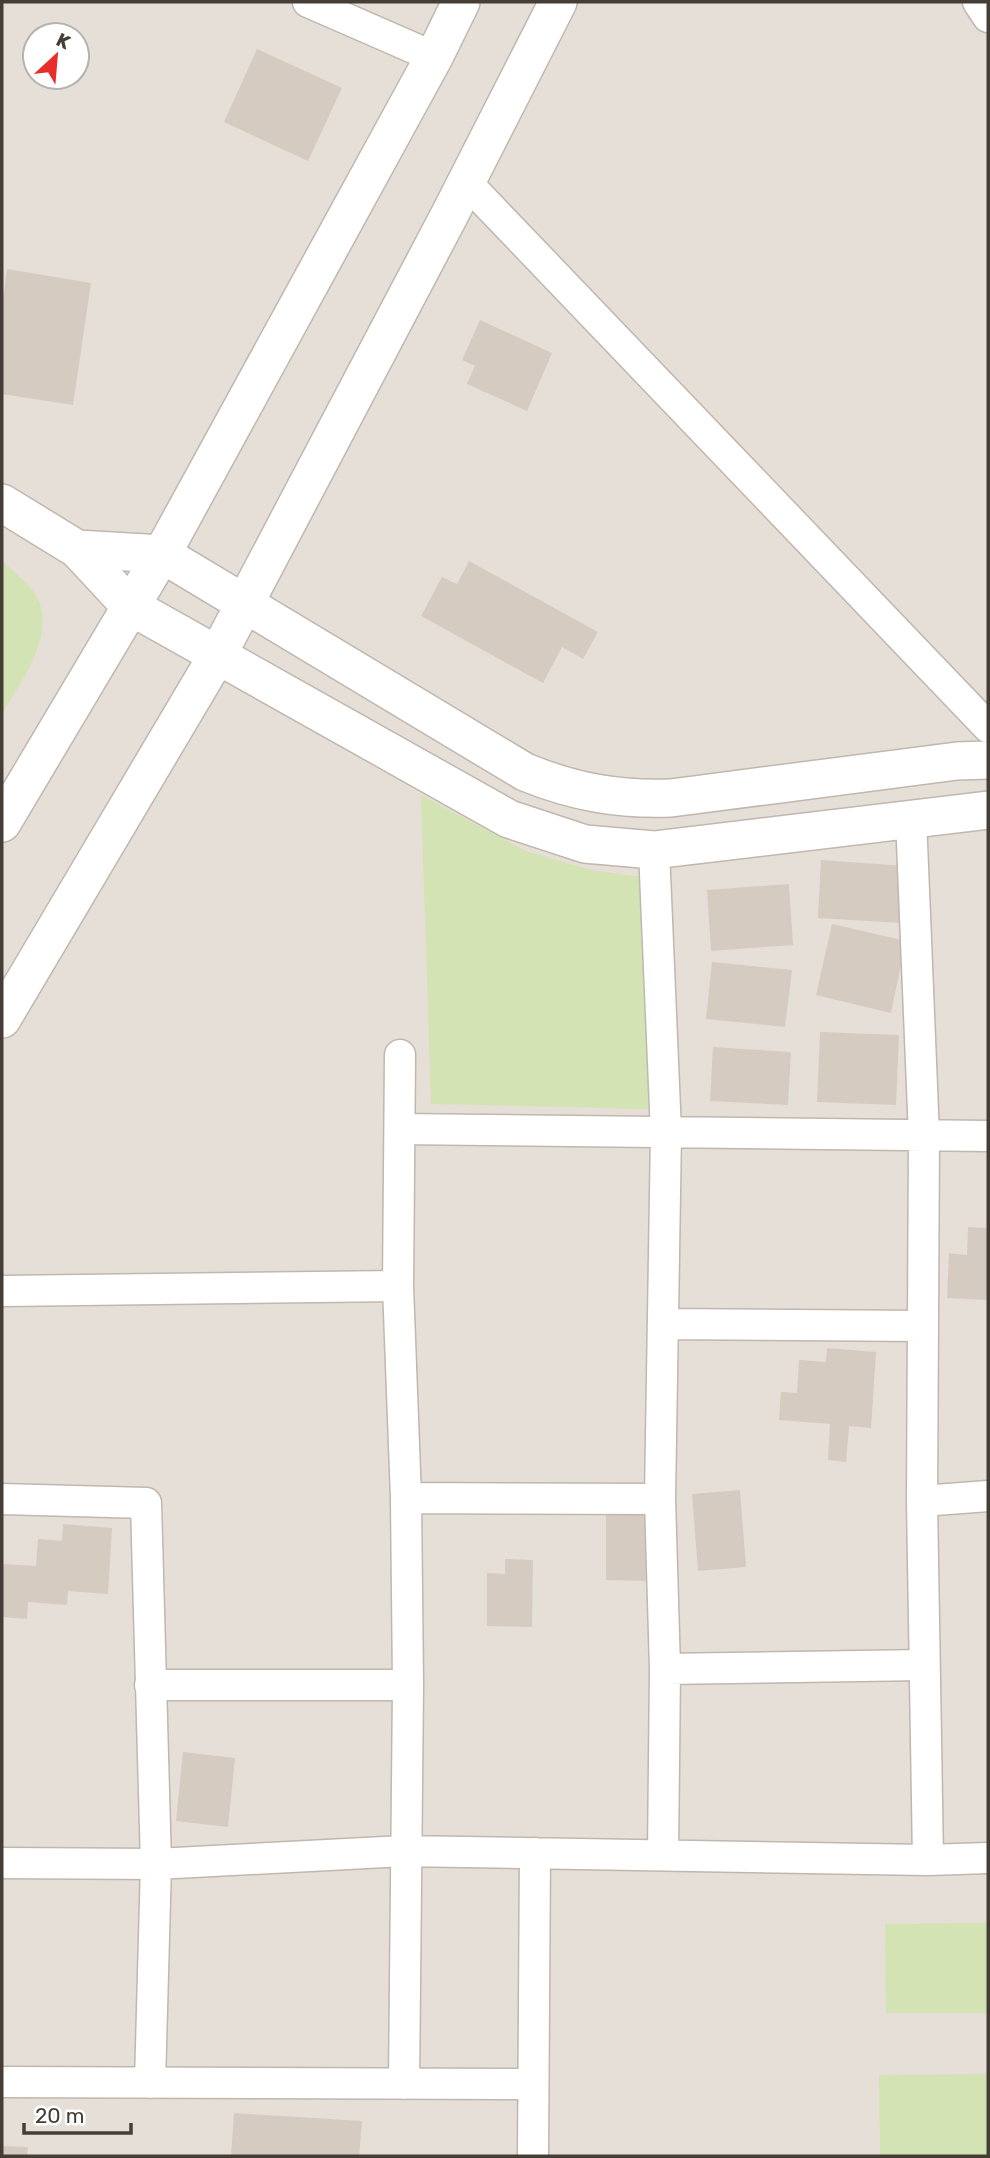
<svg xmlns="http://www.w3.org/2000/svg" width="990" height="2158" viewBox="0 0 990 2158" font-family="Rubik,sans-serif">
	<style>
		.residential { fill: #e6dfd7; fill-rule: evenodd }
		.green { fill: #d4e3b4 }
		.building { fill: #d6cbc1 }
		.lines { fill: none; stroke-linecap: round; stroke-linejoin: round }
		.minor-casing { stroke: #c0b7ae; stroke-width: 33 }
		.tertiary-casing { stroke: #c0b7ae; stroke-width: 40 }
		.minor { stroke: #fff; stroke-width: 30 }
		.tertiary { stroke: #fff; stroke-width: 37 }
	</style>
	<rect width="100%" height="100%" fill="#f2eee8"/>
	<!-- residential -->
	<path class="residential" d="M2 2H988V2156H2ZM35 35H77V77H35Z"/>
	<!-- green -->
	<path class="green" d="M2 561C12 570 25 580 33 591 61 629 21 681 2 714Z
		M421 795 526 851 591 870 650 878 648 1109 431 1104Z
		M988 1923V2013H886L885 1924Z
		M988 2074V2156H880L879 2075Z"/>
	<!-- building -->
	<path class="building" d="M257 49 342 88 308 161 224 122Z
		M7 269 91 283 73 405 2 394V307Z
		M480 320 552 353 527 411 467 384 475 366 462 360Z
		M469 561 598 632 583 659 562 647 543 683 421 616 442 577 457 584Z
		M821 860 906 866 903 923 818 918Z
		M789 884 793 945 711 951 707 890Z
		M832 924 906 941 891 1013 816 995Z
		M712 962 792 970 785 1027 706 1019Z
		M820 1032 899 1035 896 1105 817 1102Z
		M713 1047 791 1052 788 1105 710 1101Z
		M968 1227 988 1228V1300L947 1298 949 1253 967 1255Z
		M827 1348 876 1352 871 1428 849 1426 846 1462 828 1460 830 1424 779 1420 781 1392 797 1393 799 1360 826 1362Z
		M740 1490 746 1567 698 1571 692 1494Z
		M606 1509 650 1510V1581L606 1580Z
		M63 1524 112 1528 108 1594 68 1591 67 1605 28 1602 27 1619 2 1617V1564L36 1566 38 1539 62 1541Z
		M505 1559 533 1560 532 1627 487 1626V1573L505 1574Z
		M183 1752 235 1758 228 1827 176 1821Z
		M234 2113 362 2121 359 2156H231Z
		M2 2146 28 2147 27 2156H2Z"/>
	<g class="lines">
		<!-- minor casing -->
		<g class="minor-casing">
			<path id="minor" d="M308 2 434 57
				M978 2 988 17
				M466 182 988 727
				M911 818 924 1136 922 1501 928 1860
				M654 850 666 1132 660 1499 665 1669 663 1854
				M400 1055 398 1286 406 1498 408 1685 404 2084
				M400 1129 988 1136
				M2 1291 398 1286
				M663 1324 923 1326
				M406 1498 660 1499
				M2 1499 146 1503 156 1864 150 2083
				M922 1501 988 1496
				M665 1669 924 1665
				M150 1685H408
				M2 1863 156 1864 404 1851 928 1860 988 1858
				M2 2082 533 2084
				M533 2156 535 1853"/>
		</g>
		<!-- tertiary casing -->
		<g class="tertiary-casing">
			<path id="tertiary" d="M2 503 77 549 130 606 509 819 585 844 654 850 988 810
				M77 549 162 554 525 772C574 792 619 800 671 798L957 761 988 760
				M2 823 162 554 434 57 461 2
				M2 1019 217 656 450 214 558 2"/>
		</g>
		<!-- minor -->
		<use href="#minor" class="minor"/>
		<!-- tertiary -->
		<use href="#tertiary" class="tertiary"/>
	</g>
	<!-- border -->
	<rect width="990" height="2158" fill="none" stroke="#453e37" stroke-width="7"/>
	<!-- north arrow -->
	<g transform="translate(56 56) rotate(26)"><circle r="33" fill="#ffffff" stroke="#b5b2af" stroke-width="2"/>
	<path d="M0-5L12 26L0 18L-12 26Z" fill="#e72e2a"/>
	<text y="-10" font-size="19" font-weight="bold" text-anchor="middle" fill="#453e37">K</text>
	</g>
	<!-- scale -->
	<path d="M24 2123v10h107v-10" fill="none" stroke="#453e37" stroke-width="3.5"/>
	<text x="35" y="2123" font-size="21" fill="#453e37" stroke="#ffffff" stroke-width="5" paint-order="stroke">20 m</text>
</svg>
